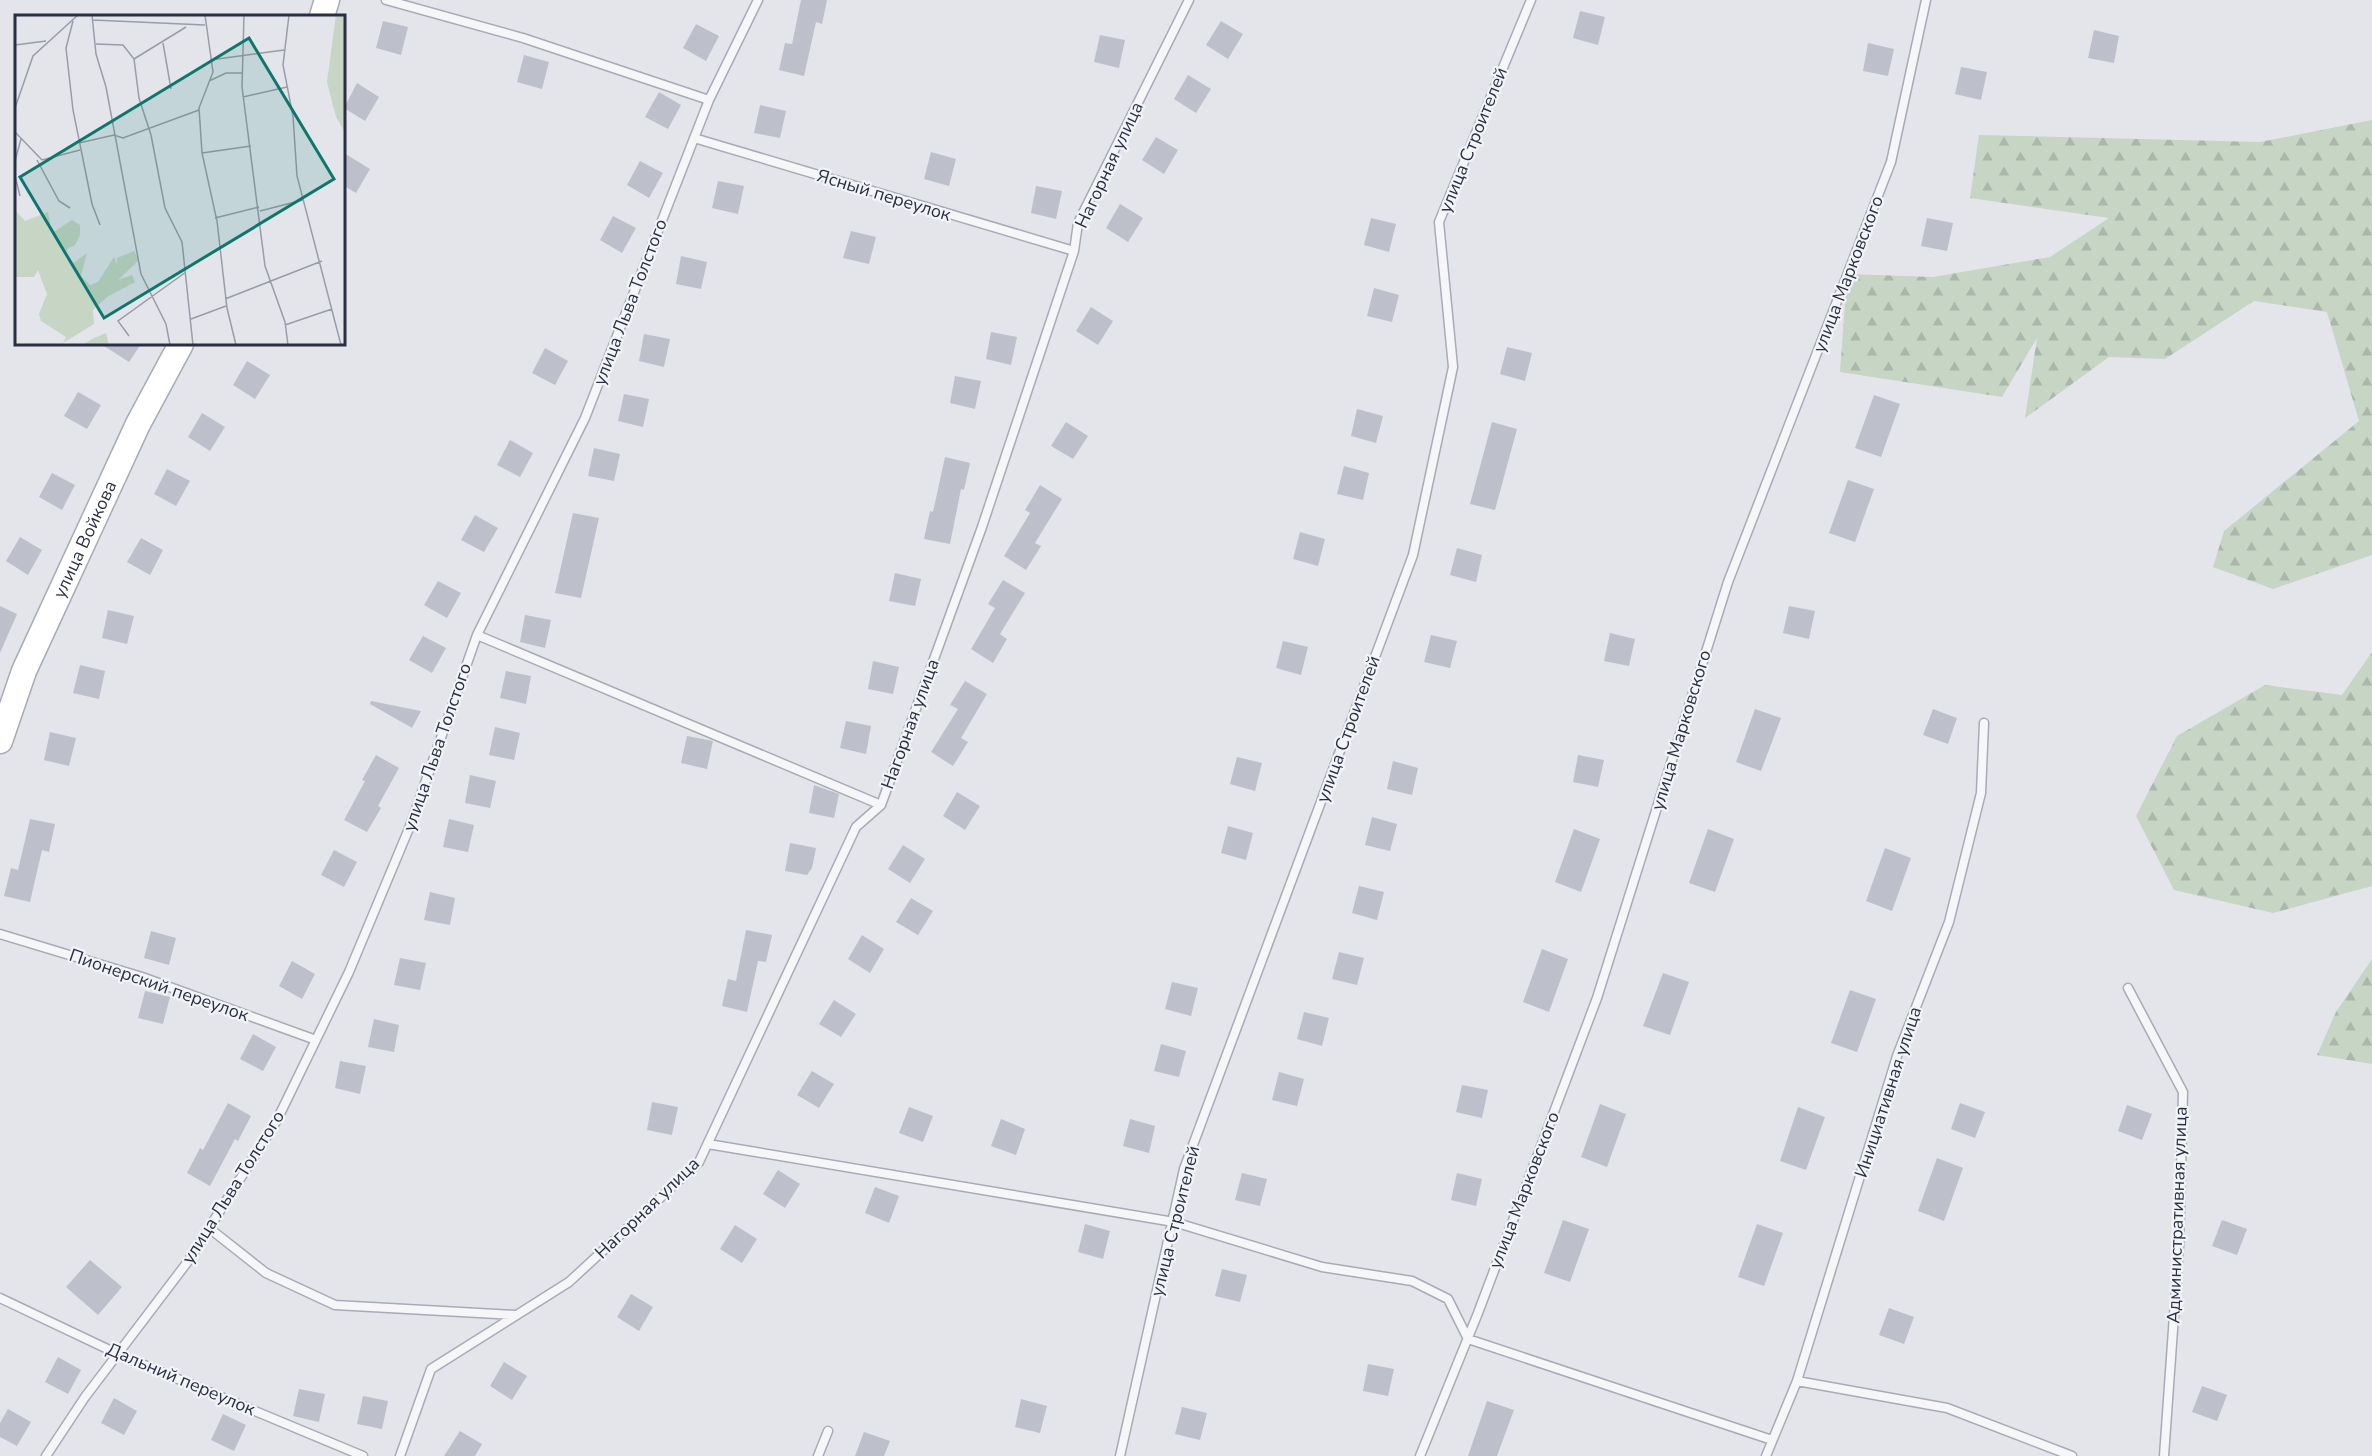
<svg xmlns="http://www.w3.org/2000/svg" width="2372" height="1456" viewBox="0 0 2372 1456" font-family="'Nunito Sans',sans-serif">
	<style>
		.forest { fill: url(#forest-firs) }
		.building { fill: #bdc0cb }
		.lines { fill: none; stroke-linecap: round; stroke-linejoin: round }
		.lane-casing { stroke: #a8abb6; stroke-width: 11 }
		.secondary-casing { stroke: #a8abb6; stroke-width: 27 }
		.lane { stroke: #f6f6f9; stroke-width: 8 }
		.secondary { stroke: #fff; stroke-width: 24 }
		.labels { text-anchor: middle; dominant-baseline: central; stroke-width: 4.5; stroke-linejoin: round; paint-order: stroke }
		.street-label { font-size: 18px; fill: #2a3044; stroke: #f3f4f8 }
		.inset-road { fill: none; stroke: #999da8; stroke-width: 1.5 }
		.view { fill: #0f766e; fill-opacity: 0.15; stroke: #0f766e; stroke-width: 3 }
		.inset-edge { fill: none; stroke: #2a3044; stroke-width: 3 }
	</style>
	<defs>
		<pattern id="forest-firs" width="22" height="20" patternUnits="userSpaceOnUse" patternTransform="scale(1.5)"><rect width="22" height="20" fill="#c6d5c4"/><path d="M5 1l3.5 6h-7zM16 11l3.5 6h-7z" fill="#aab7aa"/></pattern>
	</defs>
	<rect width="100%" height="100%" fill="#e3e5eb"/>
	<!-- forest -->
	<path class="forest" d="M2372 120V555L2273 589 2213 567 2224 531 2359 421 2327 312 2254 301 2165 359 2109 357 2025 418 2037 338 2002 397 1840 372 1847 274 1933 277 2050 257 2109 218 1970 198 1979 135 2260 142Z
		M2372 652V886L2273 913 2174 890 2136 816 2177 736 2265 685 2342 695Z
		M2372 959V1064L2317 1055 2336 1012Z"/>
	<!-- building -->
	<path class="building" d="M801 0H827L822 24 816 22 804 76 779 70 785 43 792 44Z
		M1580 11 1605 17 1598 45 1573 38Z
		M383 21 408 27 401 55 376 48Z
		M1221 21 1243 34 1228 59 1206 45Z
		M696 24 719 36 706 61 683 48Z
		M2094 30 2119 36 2114 63 2088 58Z
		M1100 35 1125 40 1119 68 1094 62Z
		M1868 43 1894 49 1888 76 1863 71Z
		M524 55 549 62 542 89 517 82Z
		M1961 67 1987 72 1981 100 1955 94Z
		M1188 75 1211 89 1196 113 1174 99Z
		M357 83 379 97 365 121 344 108Z
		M659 92 681 105 668 129 645 117Z
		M760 105 786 111 780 138 754 133Z
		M1156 137 1178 150 1164 174 1142 160Z
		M931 152 956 159 949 186 924 179Z
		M344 153 370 169 356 193 344 186Z
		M640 161 663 173 649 198 627 185Z
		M718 181 744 186 738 214 712 208Z
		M1036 186 1062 191 1056 219 1031 213Z
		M1120 204 1143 218 1128 242 1106 228Z
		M613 216 636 228 622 253 600 240Z
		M1371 218 1396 224 1389 252 1364 245Z
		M1927 218 1953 223 1947 251 1921 246Z
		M851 231 876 237 869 264 843 258Z
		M681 256 707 262 701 289 676 284Z
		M1374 288 1399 295 1392 322 1367 316Z
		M1091 307 1113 321 1098 345 1076 331Z
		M991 332 1017 337 1011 365 986 359Z
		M644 334 670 339 664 367 639 361Z
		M101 344H141L129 362Z
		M1507 347 1532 353 1525 381 1500 374Z
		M545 348 568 361 555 385 532 373Z
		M247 361 270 375 255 399 233 385Z
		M955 376 981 381 975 409 950 403Z
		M78 392 101 405 87 429 64 416Z
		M624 394 649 399 643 427 618 421Z
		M1874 395 1900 404 1881 457 1855 448Z
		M1357 409 1383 416 1376 443 1351 436Z
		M202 413 225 427 210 451 188 437Z
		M1066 422 1088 436 1073 459 1051 446Z
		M1492 422 1517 429 1495 510 1470 504Z
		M510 440 533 453 520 477 497 465Z
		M594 448 620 454 614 481 588 476Z
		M945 457 970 463 964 490 961 489 950 544 924 539 930 511 933 512Z
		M1344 466 1369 473 1363 500 1337 494Z
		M167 469 190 481 176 506 154 494Z
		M52 473 75 485 62 510 39 497Z
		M1848 480 1874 489 1855 542 1829 533Z
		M1040 485 1062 499 1035 543 1041 546 1026 570 1004 556 1030 513 1025 510Z
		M573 513 599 518 581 598 555 593Z
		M475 515 498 528 484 552 461 540Z
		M1300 532 1325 539 1318 566 1293 559Z
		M20 537 42 550 28 575 6 561Z
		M141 538 163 550 150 575 127 562Z
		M1457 548 1482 555 1476 582 1450 575Z
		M895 573 921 579 915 606 889 601Z
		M1003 580 1025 593 1000 634 1007 639 993 663 971 649 995 608 988 604Z
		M438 581 461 593 447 618 424 605Z
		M0 606 17 614 0 653Z
		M1789 606 1815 611 1809 639 1783 633Z
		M108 610 134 616 127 644 102 638Z
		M525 615 551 620 545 648 520 642Z
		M1610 633 1635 639 1629 666 1604 661Z
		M1431 635 1457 641 1450 668 1424 662Z
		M423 636 446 648 432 673 409 660Z
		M1283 641 1308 647 1301 675 1276 668Z
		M873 661 899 667 893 694 868 689Z
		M80 665 105 671 99 699 73 693Z
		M506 671 531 676 526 704 500 698Z
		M965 681 987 694 961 738 968 742 953 766 931 752 958 709 950 705Z
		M371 701 421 711 412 728 370 704Z
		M1755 709 1781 718 1761 771 1736 762Z
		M1933 709 1957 718 1948 744 1923 735Z
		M846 721 871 726 866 754 840 748Z
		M495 727 520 733 514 760 489 755Z
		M50 732 76 738 69 766 44 760Z
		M687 736 713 741 707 769 681 763Z
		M376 755 399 768 378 806 381 808 367 832 344 820 365 781 362 780Z
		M1578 755 1604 760 1598 787 1573 782Z
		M1237 757 1262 763 1255 791 1230 784Z
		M1393 761 1418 768 1412 795 1387 789Z
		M470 775 496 781 490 808 465 803Z
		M814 785 839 794 834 818 809 813Z
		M957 792 980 806 965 830 943 816Z
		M1372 817 1397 824 1390 851 1365 845Z
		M30 819 55 824 49 852 42 850 30 902 4 896 11 868 18 870Z
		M449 819 474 825 468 852 443 847Z
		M1228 826 1253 833 1246 860 1221 853Z
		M1574 829 1600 839 1581 892 1555 882Z
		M1708 829 1734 839 1715 892 1689 883Z
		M790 843 816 848 812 868 807 875 785 871Z
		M903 845 925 859 910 883 888 869Z
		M1885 848 1911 858 1892 911 1866 901Z
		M334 850 357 862 344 887 321 875Z
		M1359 886 1384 892 1377 920 1352 913Z
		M430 892 455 898 450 925 424 920Z
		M911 898 933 911 918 935 896 922Z
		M746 930 772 935 766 962 758 961 747 1012 722 1006 728 979 736 981Z
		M151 931 176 938 169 965 144 958Z
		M862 935 884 949 870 973 848 959Z
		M1542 949 1568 959 1549 1012 1523 1002Z
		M1339 952 1364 958 1357 985 1332 979Z
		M400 958 426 963 420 990 394 985Z
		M292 961 315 974 302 999 279 986Z
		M1663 973 1689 982 1670 1035 1643 1026Z
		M1172 982 1198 988 1191 1016 1165 1009Z
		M1850 990 1876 999 1857 1052 1831 1043Z
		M145 991 170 997 163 1024 138 1018Z
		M834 1000 856 1014 841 1037 819 1024Z
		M1304 1012 1329 1018 1322 1046 1297 1039Z
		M374 1019 399 1025 394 1052 368 1047Z
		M253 1034 276 1047 263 1071 240 1059Z
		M1161 1044 1186 1051 1179 1077 1154 1071Z
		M340 1061 366 1066 360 1094 335 1088Z
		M812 1071 834 1084 819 1108 797 1095Z
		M1279 1072 1304 1079 1297 1106 1272 1100Z
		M1462 1085 1488 1090 1482 1118 1456 1112Z
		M652 1102 678 1107 672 1135 647 1130Z
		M228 1103 251 1116 238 1141 235 1139 210 1186 187 1173 200 1148 203 1150Z
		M1960 1103 1985 1112 1975 1138 1951 1129Z
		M1600 1104 1626 1114 1607 1167 1581 1157Z
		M2127 1105 2152 1114 2142 1140 2118 1131Z
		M909 1107 933 1116 923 1142 899 1133Z
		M1798 1107 1825 1117 1806 1170 1780 1161Z
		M1001 1119 1025 1129 1016 1155 991 1146Z
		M1130 1119 1155 1126 1149 1153 1123 1146Z
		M1937 1158 1963 1168 1944 1221 1918 1211Z
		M778 1170 800 1184 785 1208 763 1194Z
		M1242 1173 1267 1179 1260 1206 1235 1200Z
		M1457 1173 1482 1179 1476 1206 1451 1200Z
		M875 1187 899 1196 889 1223 865 1213Z
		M1563 1220 1589 1229 1570 1282 1544 1273Z
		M2222 1220 2247 1229 2237 1255 2212 1246Z
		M1085 1224 1110 1231 1103 1259 1078 1252Z
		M1757 1224 1783 1233 1764 1286 1738 1277Z
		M735 1225 757 1239 742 1263 720 1249Z
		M90 1260 122 1287 98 1315 66 1287Z
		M1222 1269 1247 1275 1240 1302 1215 1296Z
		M631 1294 653 1307 639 1331 617 1317Z
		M1889 1308 1914 1317 1904 1344 1879 1335Z
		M58 1357 81 1370 68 1394 45 1382Z
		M504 1362 527 1376 512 1400 490 1386Z
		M1368 1364 1394 1369 1388 1396 1363 1391Z
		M2202 1386 2227 1395 2217 1421 2192 1412Z
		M299 1389 325 1394 319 1422 293 1416Z
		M363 1396 388 1401 382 1429 357 1424Z
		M114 1398 137 1411 124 1435 101 1423Z
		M1021 1399 1047 1406 1040 1433 1015 1427Z
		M1487 1401 1514 1410 1497 1456H1468Z
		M1182 1407 1207 1413 1200 1440 1175 1434Z
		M8 1409 31 1422 17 1446 0 1437V1423Z
		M223 1414 246 1425 234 1451 211 1440Z
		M460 1431 482 1444 475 1456H444Z
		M864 1432 890 1441 884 1456H855Z"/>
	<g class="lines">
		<!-- lane casing -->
		<g class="lane-casing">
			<path id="lane" d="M386 0 523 38 709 100
				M694 138 1074 251
				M477 635 881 805
				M0 934 142 977 316 1040
				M2128 988 2183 1092 2179 1245 2164 1456
				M708 1144 1174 1222 1322 1267 1412 1281 1448 1299 1468 1339 1772 1440
				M209 1228 266 1273 335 1305 515 1315
				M0 1298 118 1354 363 1456
				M1797 1381 1947 1408 2072 1456
				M46 1456 85 1397 189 1260 277 1120 349 972 410 826 477 635 585 418 709 100 758 0
				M400 1456 431 1369 569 1282 699 1162 856 827 881 805 982 527 1074 251 1078 223 1189 0
				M818 1456 828 1431
				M1120 1456 1184 1169 1413 555 1453 367 1439 222 1531 0
				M1420 1456 1478 1313 1597 998 1728 582 1891 162 1926 0
				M1766 1456 1797 1381 1897 1056 1949 922 1981 793 1984 723"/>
		</g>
		<!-- secondary casing -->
		<g class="secondary-casing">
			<g id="secondary">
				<path d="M322 16 327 0"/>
				<path id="s1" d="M0 741 24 671 138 424 181 344"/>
			</g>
		</g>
		<!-- lane -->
		<use href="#lane" class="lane"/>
		<!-- secondary -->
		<use href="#secondary" class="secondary"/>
	</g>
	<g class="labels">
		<!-- street labels -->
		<g class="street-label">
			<text transform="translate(1473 140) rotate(-68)">улица Строителей</text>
			<text transform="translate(1109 165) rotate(-65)">Нагорная улица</text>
			<text transform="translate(884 195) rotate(17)">Ясный переулок</text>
			<text transform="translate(1848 274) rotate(-69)">улица Марковского</text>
			<text transform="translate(630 302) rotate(-69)">улица Льва Толстого</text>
			<text stroke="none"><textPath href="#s1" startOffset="219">улица Войкова</textPath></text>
			<text transform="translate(910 724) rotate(-70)">Нагорная улица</text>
			<text transform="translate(1348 729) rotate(-70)">улица Строителей</text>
			<text transform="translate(1681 730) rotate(-73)">улица Марковского</text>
			<text transform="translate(437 747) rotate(-71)">улица Льва Толстого</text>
			<text transform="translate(159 985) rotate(19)">Пионерский переулок</text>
			<text transform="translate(1888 1092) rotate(-72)">Инициативная улица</text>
			<text transform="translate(233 1187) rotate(-58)">улица Льва Толстого</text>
			<text transform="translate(1524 1190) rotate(-69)">улица Марковского</text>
			<text transform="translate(647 1208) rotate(-44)">Нагорная улица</text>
			<text transform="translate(2177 1215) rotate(-88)">Административная улица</text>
			<text transform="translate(1175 1221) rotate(-76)">улица Строителей</text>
			<text transform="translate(181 1379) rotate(23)">Дальний переулок</text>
		</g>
	</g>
	<!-- overview -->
	<g transform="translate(15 15)">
		<rect width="330" height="330" fill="#e3e5eb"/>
		<path d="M0 195 10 206 33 197 37 218 57 205 65 210V220L60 230 52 234 51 243 57 249 72 238 66 261 75 270 83 267 99 242 102 249V243L119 236 124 245 103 265 117 260 120 267 92 282 78 295 79 309 48 328 51 322 26 306 24 299 32 279 23 255 19 262H0ZM91 318 94 330H68L77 324Z" fill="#c6d5c4"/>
		<path d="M321 0H330V117L321 102 312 67Z" fill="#c6d5c4"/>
		<path class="inset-road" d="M77 0 81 39 91 72 126 259 151 309 155 330M190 0 198 57 184 93 187 138 202 206 212 293 221 330M229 0 227 72 250 251 270 307 273 330M274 0 268 50 278 101 282 161 326 330M78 5 190 10M58 6 51 33 58 95 77 189 85 210M148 28 156 74M81 29 108 30 119 44 124 83 136 120 150 193 167 227 178 330M0 30 31 26M119 44 171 12M195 45 269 35M194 66 211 58H227M228 82 272 72M0 93 18 41 63 0M0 117 27 145 65 135M64 128 99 120 108 123 184 95M187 138 236 131M22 145 44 186 55 193M0 146 6 124M0 161 5 181M245 196 288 185M200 203 244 192M210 284 307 246M176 304 211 291M270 310 317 294M114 321 103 306 171 257"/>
		<path class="view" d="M234 23 319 164 89 303 5 162Z"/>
		<rect width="330" height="330" class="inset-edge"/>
	</g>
</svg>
